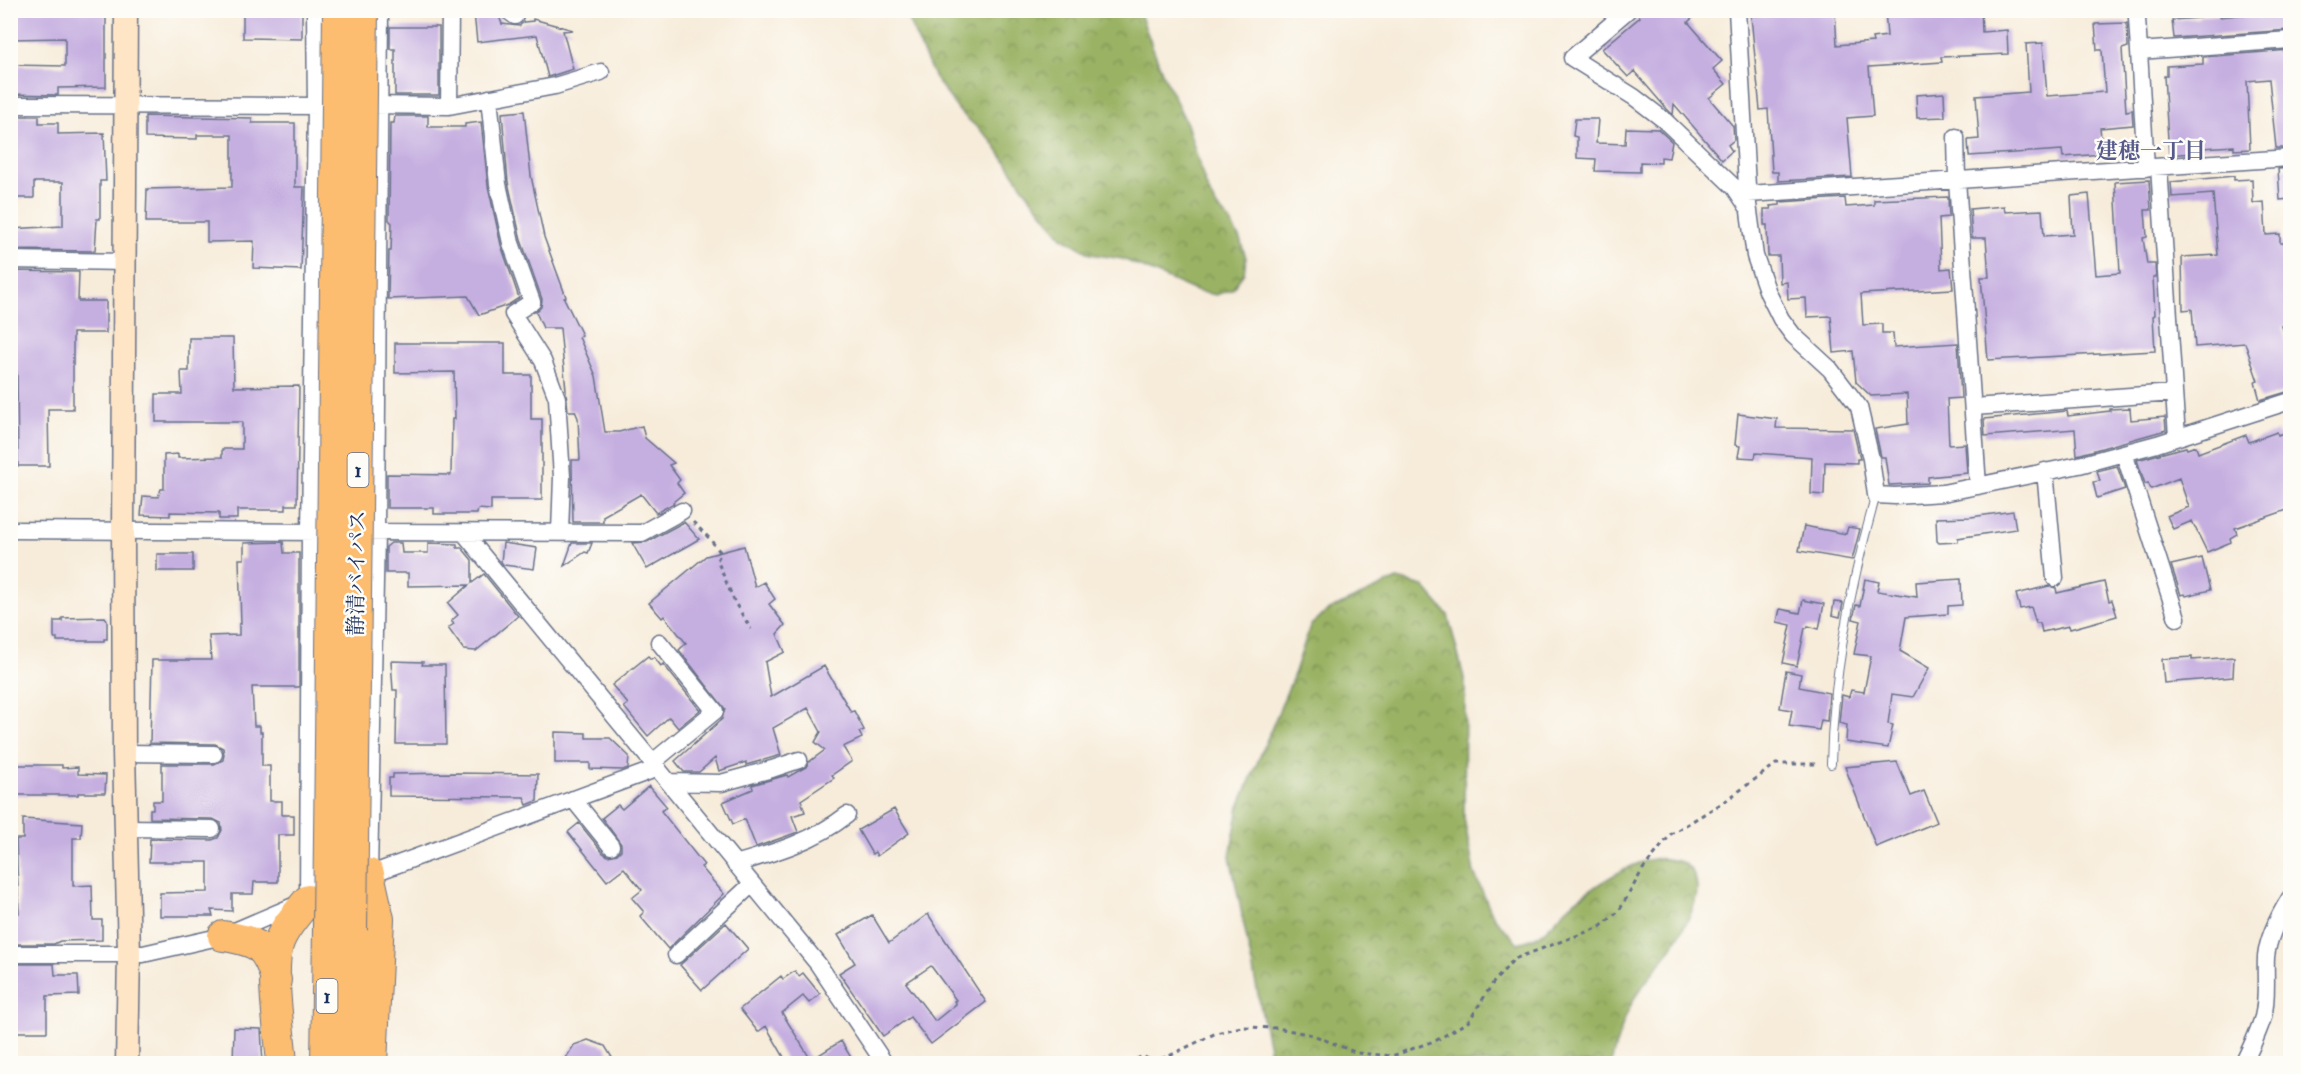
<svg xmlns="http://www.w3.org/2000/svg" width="2301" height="1074" viewBox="0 0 2301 1074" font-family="'IM FELL Double Pica','Noto Serif JP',serif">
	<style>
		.forest { fill: url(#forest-crowns); stroke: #5a7060; stroke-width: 1.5 }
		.building { fill: #c5aee0; fill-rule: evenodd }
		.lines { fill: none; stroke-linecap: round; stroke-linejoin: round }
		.lane-casing { stroke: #687189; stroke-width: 10 }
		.street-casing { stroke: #687189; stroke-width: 19 }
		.secondary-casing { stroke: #687189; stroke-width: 25 }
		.highway-casing { stroke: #687189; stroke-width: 32 }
		.path { stroke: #687189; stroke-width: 3; stroke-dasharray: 4.5 4.5; stroke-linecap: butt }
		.lane { stroke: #fff; stroke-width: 8 }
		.street { stroke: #fff; stroke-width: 16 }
		.secondary { stroke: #fee5c5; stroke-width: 22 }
		.highway { stroke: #fcbd6f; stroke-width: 30 }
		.highway-bridge-casing { stroke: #687189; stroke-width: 32; stroke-linecap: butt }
		.highway-bridge { stroke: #fcbd6f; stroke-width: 30 }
		.labels { text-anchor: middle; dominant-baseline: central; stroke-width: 5; stroke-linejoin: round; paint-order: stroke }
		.shield { fill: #fdfcf7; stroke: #5f6c8c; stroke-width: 1.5 }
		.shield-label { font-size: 20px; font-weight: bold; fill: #1b2f5e }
		.street-label { font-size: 21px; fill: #1b2f5e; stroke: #fdfcf7 }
		.neighbourhood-label { font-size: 22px; font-weight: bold; fill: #565b8c; stroke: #fdfcf7 }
	</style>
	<defs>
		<pattern id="forest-crowns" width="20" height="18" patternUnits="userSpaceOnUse" patternTransform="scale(1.5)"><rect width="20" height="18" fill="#9ab263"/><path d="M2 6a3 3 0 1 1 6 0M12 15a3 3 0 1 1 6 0" fill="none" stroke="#7d9155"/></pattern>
	</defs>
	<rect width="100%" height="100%" fill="#fdfcf7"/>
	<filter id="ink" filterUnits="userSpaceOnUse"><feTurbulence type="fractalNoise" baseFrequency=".0167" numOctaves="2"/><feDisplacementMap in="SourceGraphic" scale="12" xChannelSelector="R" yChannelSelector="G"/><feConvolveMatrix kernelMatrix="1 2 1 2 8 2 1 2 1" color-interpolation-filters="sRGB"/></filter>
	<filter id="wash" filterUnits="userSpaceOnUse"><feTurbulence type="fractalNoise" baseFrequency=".008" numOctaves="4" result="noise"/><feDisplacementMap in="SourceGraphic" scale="24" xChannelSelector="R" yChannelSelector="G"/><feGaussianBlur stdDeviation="1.35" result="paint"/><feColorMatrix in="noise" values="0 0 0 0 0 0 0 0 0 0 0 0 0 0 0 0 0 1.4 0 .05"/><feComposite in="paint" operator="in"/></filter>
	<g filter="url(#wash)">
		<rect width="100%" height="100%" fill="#f7ecda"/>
		<!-- forest -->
		<path class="forest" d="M904 11H1139L1162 72 1187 124 1205 183 1215 205 1229 220 1240 239 1246 258 1244 273 1232 289 1216 295 1196 291 1123 259 1091 254 1062 237 1027 193 991 140 959 111 934 76Z
			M1397 579 1423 586 1448 615 1465 682 1464 818 1474 873 1494 918 1518 943C1524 941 1531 940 1536 937 1547 932 1557 918 1566 909 1584 892 1640 854 1665 859 1670 860 1678 860 1683 863 1728 892 1651 970 1634 999 1623 1019 1617 1041 1611 1063H1272L1230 856 1239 807 1295 672 1310 626 1327 611Z"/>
		<g id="blocks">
			<!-- building -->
			<path class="building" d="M10 10H106V87L58 88V95L10 94V65L65 66V38L10 39Z
				M243 10H302V39L243 38Z
				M1638 10H1701L1688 22 1722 61 1713 69 1726 84 1709 98 1733 126 1734 140 1728 145 1732 151 1722 160 1674 104 1673 115 1665 107 1634 71 1628 77 1602 49 1640 17 1638 14Z
				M1885 10H1981L1982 32 2007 30 2008 54 1941 57 1942 62 1869 67 1873 116 1847 118 1852 177 1778 181V172H1772L1768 109 1760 110 1751 16 1835 11 1837 45 1873 42 1872 38 1887 36Z
				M2290 10V30L2174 38 2172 20 2199 18V16L2220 15V17Z
				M497 11 502 24 519 26 524 22 533 21V19L573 30 563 31 573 69 548 77 537 35 477 42 474 13Z
				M2127 23 2128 47 2122 49 2126 111 2132 110 2133 125 2100 128 2103 154 2063 157 2062 150 1969 156 1968 140 1979 139 1976 96 2029 92 2026 44 2043 43 2047 96 2105 92 2102 50H2097L2095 24Z
				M390 27H439V95H395V49H390Z
				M2290 50V148H2276L2269 79 2247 81 2250 149 2234 150V146L2202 148 2203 152 2169 155 2164 76H2167V66L2203 64V57Z
				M1944 93 1945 117 1917 118 1916 95Z
				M524 111 531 176 544 237 566 297 564 298 582 335 579 337 596 376 605 432H619L642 426 645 438 674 463 669 465 680 480 677 483 684 493 673 502 674 503 656 513 641 494 603 516V522H573L572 464V460H580L578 418 575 411H568L560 328H543L536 312 541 307 542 299 521 240 508 182 502 113Z
				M16 116H39V123H58V134L104 133 106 181H100V219H97L95 251 10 250V229L63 226V182H34V198H14V159L13 147H10V126H16Z
				M145 116 252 118V123H295V187H304L301 270 253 268 254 241 207 242V222H146L147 189 232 187V135H197V139L145 138Z
				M395 116H428V127H465V124L481 122 488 186 501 245 519 298 508 305 479 315 468 296 388 299 389 251H391L392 223 389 220 390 123H394Z
				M1575 119H1598L1596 143 1625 144 1626 128 1658 129 1672 142 1669 158 1661 157V163L1640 162V172L1595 171 1596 159 1577 158V137L1573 136Z
				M2290 168V199L2280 200 2278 169Z
				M2234 176V180L2252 179 2253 203 2264 202 2266 235 2280 234V243H2290V328L2282 326 2290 354V391L2260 400 2255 382 2258 381 2245 343 2195 347 2192 309 2183 310 2182 257 2218 255 2213 194 2172 197 2171 182Z
				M2149 180 2151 210H2145L2147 237 2143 238 2147 264H2155L2156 277H2153L2155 315 2153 316 2155 351 1988 360 1981 277H1989L1986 238H1972L1970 209 2004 206 2005 212 2042 210 2044 236 2073 234 2071 196 2089 194 2096 275 2120 273 2115 182Z
				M1948 197 1949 217 1939 218 1941 269 1951 268 1953 289 1861 294 1863 325 1882 324V333H1893L1894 347 1958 343 1961 398 1947 399 1949 445 1965 444 1967 473 1928 477V483L1889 485 1885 457H1881L1875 429 1908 424 1907 394 1871 396 1856 382 1853 351 1834 353 1831 316 1807 317 1806 298 1788 299 1787 282 1780 283 1779 256H1768L1767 225H1764V209H1771L1770 206 1780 205V202L1845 198 1846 207 1874 205V200Z
				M10 271 79 272 78 301H106V333H73V409H48L49 466H18L17 372H10Z
				M189 338H233L234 387 299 386 297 505H286V510H237V519H219V513L170 512V516L141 515 143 496 158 497 161 489H164V455L178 454V458L222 457V449H242V422H156V394H182L181 371H189Z
				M395 343H505V375H531V419H542V500H491V510L478 509 477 514H434V508H387V474L451 475 452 419H455L454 372 395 373Z
				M2130 408 2131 420 2165 417 2166 430 2077 455 2075 429 1985 436 1984 419 2067 411 2068 416 2110 411V409Z
				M1738 414 1777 419 1776 428 1853 429 1860 459H1857V463L1825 462 1824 495 1811 494 1812 457 1756 453 1755 458 1738 457 1740 446 1735 445Z
				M2290 431V509L2235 528 2237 534 2230 538 2231 542 2207 552 2192 521 2173 529 2167 516 2189 507 2179 478 2151 489 2148 483 2145 484 2137 460 2186 447 2187 449 2196 446 2198 453 2246 435 2249 442 2277 432 2278 435Z
				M2117 466 2125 489 2097 498 2093 482 2100 481 2097 471Z
				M2013 511 2016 529 1958 538V542L1939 543 1937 541 1936 518 1971 517Z
				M684 522 699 539 647 569 632 543 647 542Z
				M1804 526 1846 534 1848 527 1860 529 1852 560 1799 551Z
				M283 542 284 553H299V687H252L254 726H260V732H262V766H270V801H282V815H294V835H278V882H254L253 894H232V911L211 910 213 916H160V893L208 892V862H149L150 839 212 840 218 838 222 830 221 823 213 819 150 818V809H153V801H162V764H214L223 760 224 754 223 748 215 744 150 743 152 660H211L209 636 239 635V624H241L239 559H244V543Z
				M391 543H401L402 553H428V543L457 544V548H462L472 560V583L484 574 518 616 476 651 464 650 448 628 454 624 451 621 458 615 448 603 469 585 408 586V573H386V547Z
				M503 543 537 548 534 569 504 565 501 562Z
				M572 543H592L588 553 585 552 564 566Z
				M744 546 755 587 764 582 775 599 769 604 785 625 777 634 785 652 765 662 771 697 824 666 851 712 854 711 864 730 859 732 862 738 843 747 852 761 832 775 834 778 801 800 805 812 792 816 798 832 756 847 745 819 733 824 723 802 753 789 752 785 787 775 788 777 806 767 809 762 825 750 815 742 821 732 808 708 773 728 781 755 746 765V762L719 771 715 758 699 772H684L675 761 722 719 725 709 679 650 686 643 664 616 662 618 649 603 706 556Z
				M157 554H193V571H157Z
				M2202 558 2210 590 2186 596 2185 594 2181 595 2171 565Z
				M1865 579 1879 582 1877 591 1917 597 1916 582 1961 579 1962 605 1948 606V614L1906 617 1900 651 1929 668 1913 697 1892 694 1888 724 1893 725 1888 748 1846 742 1847 725 1839 723 1842 695 1849 697 1851 690 1864 692 1871 656 1854 654 1861 621 1853 619 1856 605 1860 606Z
				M2104 582 2109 601 2112 600 2117 616 2070 629 2069 626 2042 632 2040 623H2036L2031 607 2020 609 2016 594 2049 586 2056 588 2057 593Z
				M1803 600 1824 604 1819 629 1808 626 1807 628H1805L1797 666 1783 663 1791 625 1777 622 1780 609 1800 613Z
				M1834 602 1843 603 1840 617 1832 615Z
				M105 617 107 620V639H104V641H57V638H54V621H62V618Z
				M648 656 651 659 654 657 661 666 663 664 700 710 678 728 669 717 648 736 624 707 628 704 612 685Z
				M2192 657V660L2234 657 2233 677 2164 683 2162 659Z
				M391 661 423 662 422 665H445L446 744H396L397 690H393Z
				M1786 671 1801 674 1799 687 1829 693 1827 721 1821 720 1819 730 1789 726 1792 710 1780 708Z
				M555 732 586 733V738H610L629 756 628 768 623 770 590 769V763H555Z
				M1897 762 1911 796 1924 791 1937 822 1876 847 1845 767Z
				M10 765H62V768L78 767V774L106 775 105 793H78V795H15L14 780H10Z
				M452 773 538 774 537 801 527 805 524 797 389 796V778H393V774Z
				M649 786 667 807 661 811 704 865 701 867 724 894 668 949 640 916 644 912 632 898 642 890 624 868 607 881 568 832 579 823 603 853 608 856 617 854 621 850V844L602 818 618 805 622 809Z
				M894 809 909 833 877 856 875 852 872 854 858 830Z
				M23 819 82 823 81 838H73V886L92 885 93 920H102V940L60 941 54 944H10V919H13V913H19L16 839H23Z
				M928 914 986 1002 931 1044 910 1017 883 1036 839 973 855 963 838 935 872 915 889 943ZM931 966 956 1000 954 1001 956 1004 935 1021 906 983Z
				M726 923 748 949 702 990 680 965Z
				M14 964H54L55 975H78L79 995 47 996V1032H15Z
				M795 971 799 976 803 973 820 994 809 1003 803 996 782 1013 811 1060 841 1041 855 1064H788L766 1026 758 1032 740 1009 781 976 783 979Z
				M234 1028 261 1029 263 1064H233Z
				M588 1040 605 1046 616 1064H562L574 1045Z"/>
		</g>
	</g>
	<g filter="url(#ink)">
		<use href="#blocks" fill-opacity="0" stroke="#687189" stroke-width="1.5"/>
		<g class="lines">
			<!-- lane casing -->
			<g class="lane-casing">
				<path id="lane" d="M1831 764C1833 673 1851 582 1876 495"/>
			</g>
			<!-- street casing -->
			<g class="street-casing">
				<path id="street" d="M507 10 515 16
					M1628 10 1572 58 1634 97 1664 120 1735 188 1747 206
					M1737 10 1748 204 1755 256 1768 293 1781 319 1793 335 1830 369 1859 407 1871 459 1876 495 1895 496 1943 493 2079 465 2157 444 2290 401
					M2137 18 2146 168
					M2139 51 2290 40
					M489 98 498 184 511 243 532 302 513 314 543 361 557 398 562 477 560 532
					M10 105 325 106
					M369 105 449 106 555 86 601 72
					M449 106 450 10
					M1956 137 1957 180 1978 486
					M2159 167 2177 437
					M1748 194 2290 158
					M10 260 125 262
					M1973 407 2174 393
					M2124 453 2177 618
					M2045 471 2055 578
					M10 530 321 532
					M367 532 642 533 682 511
					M464 533 818 964 885 1064
					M124 753 214 754
					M653 762 715 711 659 642
					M669 782 721 783 772 769 799 760
					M573 799 611 846
					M125 828 212 829
					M735 864C776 852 814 841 847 815
					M369 874 376 532 380 10
					M363 877 658 768
					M308 900 310 532 316 106 315 10
					M10 954H143L223 936 298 904
					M676 955 752 884
					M2243 1064C2251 1048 2258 1034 2263 1017 2268 997 2265 977 2266 957 2268 938 2280 914 2290 898"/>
			</g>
			<!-- secondary casing -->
			<g class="secondary-casing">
				<path id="secondary" d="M126 10 123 531 124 753 129 954 127 1064"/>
			</g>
			<!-- highway casing -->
			<g class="highway-casing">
				<path id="highway" d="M369 874 379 919 372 1064
					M223 936C257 941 267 946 276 980
					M282 1064C280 1033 269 969 279 942 285 926 298 913 308 900
					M326 1064 328 928
					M350 1064 352 930"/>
			</g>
			<!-- path -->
			<path class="path" d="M693 522 709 538 721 553 717 560 735 603 751 629
				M1025 1064 1041 1059 1068 1064
				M1071 1064 1090 1060 1100 1064
				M1129 1064 1142 1056 1153 1061 1169 1056 1216 1033 1241 1027 1277 1028 1313 1035 1357 1053 1392 1056 1437 1040 1469 1021 1493 983 1514 959 1600 927 1619 911 1643 869 1671 834 1724 802 1776 764H1818"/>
			<!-- lane -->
			<use href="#lane" class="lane"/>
			<!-- street -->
			<use href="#street" class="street"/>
			<!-- secondary -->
			<use href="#secondary" class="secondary"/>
			<!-- highway -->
			<use href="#highway" class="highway"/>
			<!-- highway-bridge casing -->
			<g class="highway-bridge-casing">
				<path id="highway-bridge" d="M328 928 338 10
					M352 930 363 10"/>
			</g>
			<!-- highway-bridge -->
			<use href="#highway-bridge" class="highway-bridge"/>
		</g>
	</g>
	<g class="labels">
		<!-- shield labels -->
		<g class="shield">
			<rect x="347.5" y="453" width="21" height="34" rx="4.5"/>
			<rect x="316.5" y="979" width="21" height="34" rx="4.5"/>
		</g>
		<g class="shield-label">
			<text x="358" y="470">1</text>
			<text x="327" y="996">1</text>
		</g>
		<!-- street labels -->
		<g class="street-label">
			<text transform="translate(357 573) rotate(-89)">静清バイパス</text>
		</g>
		<!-- neighbourhood labels -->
		<g class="neighbourhood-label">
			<text x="2151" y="151">建穂一丁目</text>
		</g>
	</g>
	<!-- margin -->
	<rect width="2301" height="1074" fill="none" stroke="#fdfcf7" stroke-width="36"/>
</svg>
